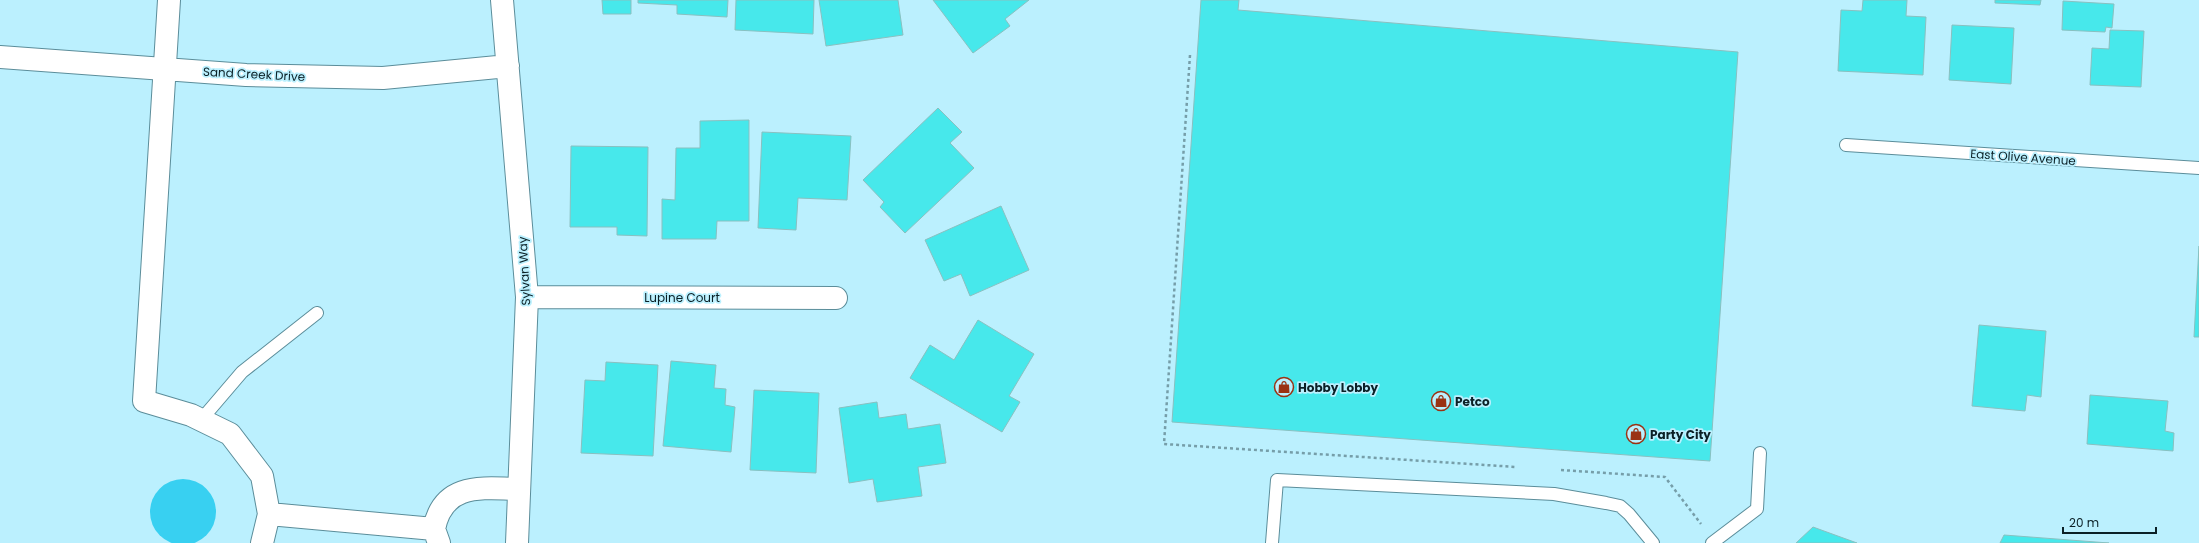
<svg xmlns="http://www.w3.org/2000/svg" width="2199" height="543" viewBox="0 0 2199 543" font-family="Poppins,sans-serif">
	<style>
		.water { fill: #38d0f1 }
		.building { fill: #47e8eb; stroke: #89c0c0 }
		.lines { fill: none; stroke-linecap: round; stroke-linejoin: round }
		.service-casing { stroke: #5b8d9a; stroke-width: 14 }
		.minor-casing { stroke: #5b8d9a; stroke-width: 24 }
		.path { stroke: #769ea9; stroke-width: 2.5; stroke-dasharray: 3 3; stroke-linecap: butt }
		.service { stroke: #fff; stroke-width: 12 }
		.minor { stroke: #fff; stroke-width: 22 }
		.labels { text-anchor: middle; dominant-baseline: central; stroke-width: 3.5; stroke-linejoin: round; paint-order: stroke }
		.street-label { font-size: 12px; fill: #0b2026; stroke: #bbf0fe }
		.poi-label { font-size: 12px; font-weight: bold; fill: #0b2026; stroke: #bbf0fe; text-anchor: start }
	</style>
	<rect width="100%" height="100%" fill="#bbf0fe"/>
	<!-- water -->
	<path class="water" d="M150 512a33 33 0 1 1 66 0a33 33 0 1 1-66 0Z"/>
	<!-- building -->
	<path class="building" d="M602 0H631V14H603Z
		M638 0H728L727 17 677 14V5L638 3Z
		M736 0H814L813 34 735 30Z
		M819 0H898L903 35 826 46Z
		M933 0H1029L1005 19 1010 26 973 53Z
		M1201 0H1239L1238 10 1738 52 1710 461 1172 422Z
		M1863 0H1907L1906 16 1926 17 1923 75 1838 71 1841 10 1862 11Z
		M1995 0H2041L2040 5 1995 3Z
		M2063 1 2114 4 2112 28 2106 27 2105 32 2062 30Z
		M1952 25 2014 28 2011 84 1949 80Z
		M2110 30 2144 31 2141 87 2090 85 2092 48 2109 49Z
		M938 108 962 132 950 143 974 168 905 233 880 207 884 202 863 180Z
		M749 120V221H717L716 239H662V199L675 200 676 148H700V121Z
		M762 132 851 136 847 200 798 198 796 230 758 228Z
		M571 146 648 147 647 236 617 235V227H570Z
		M1001 206 1029 270 970 296 961 274 944 281 925 240Z
		M2199 246V337H2194Z
		M978 320 1034 354 1009 396 1020 402 1002 432 910 378 930 345 954 360Z
		M1979 325 2046 331 2041 397 2027 395 2025 411 1972 406Z
		M671 361 716 365 714 388 726 389 725 405 735 407 731 452 663 446Z
		M606 362 658 365 653 456 581 453 585 380 605 381Z
		M754 390 819 393 816 473 750 470Z
		M2090 395 2168 401 2165 431 2174 433 2173 451 2087 444Z
		M877 402 879 418 906 414 908 429 940 424 946 463 918 467 922 496 877 502 873 479 849 483 839 408Z
		M1813 527 1857 543H1796Z
		M2004 535 2109 543H2000Z"/>
	<g class="lines">
		<!-- service casing -->
		<g class="service-casing">
			<path id="service" d="M1846 145 2199 168
				M201 420 242 372 317 313
				M1272 543 1277 480 1554 494 1606 503 1620 506 1629 514 1653 543
				M1712 543 1757 509 1760 453"/>
		</g>
		<!-- minor casing -->
		<g class="minor-casing">
			<path id="minor" d="M169 0 144 401 191 415 230 434 262 476 269 514 262 543
				M502 0 527 297 517 543
				M0 57 246 75 383 78 508 66
				M527 297 836 298
				M269 514 434 529 439 543
				M434 529C443 482 482 488 519 489"/>
		</g>
		<!-- path -->
		<path class="path" d="M1190 55 1164 444 1516 467
			M1561 470 1665 477 1701 524"/>
		<!-- service -->
		<use href="#service" class="service"/>
		<!-- minor -->
		<use href="#minor" class="minor"/>
	</g>
	<!-- icons -->
	<defs>
		<g id="shop-ring" transform="scale(1)"><circle r="9.5" fill="#bbf0fe" stroke="#9a3213" stroke-width="1.5"/><path d="M-5-2.5h2.3a2.7 3.5 0 0 1 5.4 0H5L5.5 6h-11ZM-1.5-2.5h3a1.5 2.3 0 0 0-3 0Z" fill="#9a3213"/></g>
	</defs>
	<g fill-rule="evenodd">
		<use href="#shop-ring" x="1284" y="387"/>
		<use href="#shop-ring" x="1441" y="401"/>
		<use href="#shop-ring" x="1636" y="434"/>
	</g>
	<g class="labels">
		<!-- street labels -->
		<g class="street-label">
			<text transform="translate(254 74) rotate(3)">Sand Creek Drive</text>
			<text transform="translate(2023 157) rotate(4)">East Olive Avenue</text>
			<text transform="translate(524 271) rotate(-93)">Sylvan Way</text>
			<text x="682" y="297">Lupine Court</text>
		</g>
		<!-- poi labels -->
		<g class="poi-label">
			<text x="1298" y="387">Hobby Lobby</text>
			<text x="1455" y="401">Petco</text>
			<text x="1650" y="434">Party City</text>
		</g>
	</g>
	<!-- scale -->
	<path d="M2063 527v6h93v-6" fill="none" stroke="#0b2026" stroke-width="2"/>
	<text x="2069" y="527" font-size="12" fill="#0b2026" stroke="#bbf0fe" stroke-width="3" paint-order="stroke">20 m</text>
</svg>
